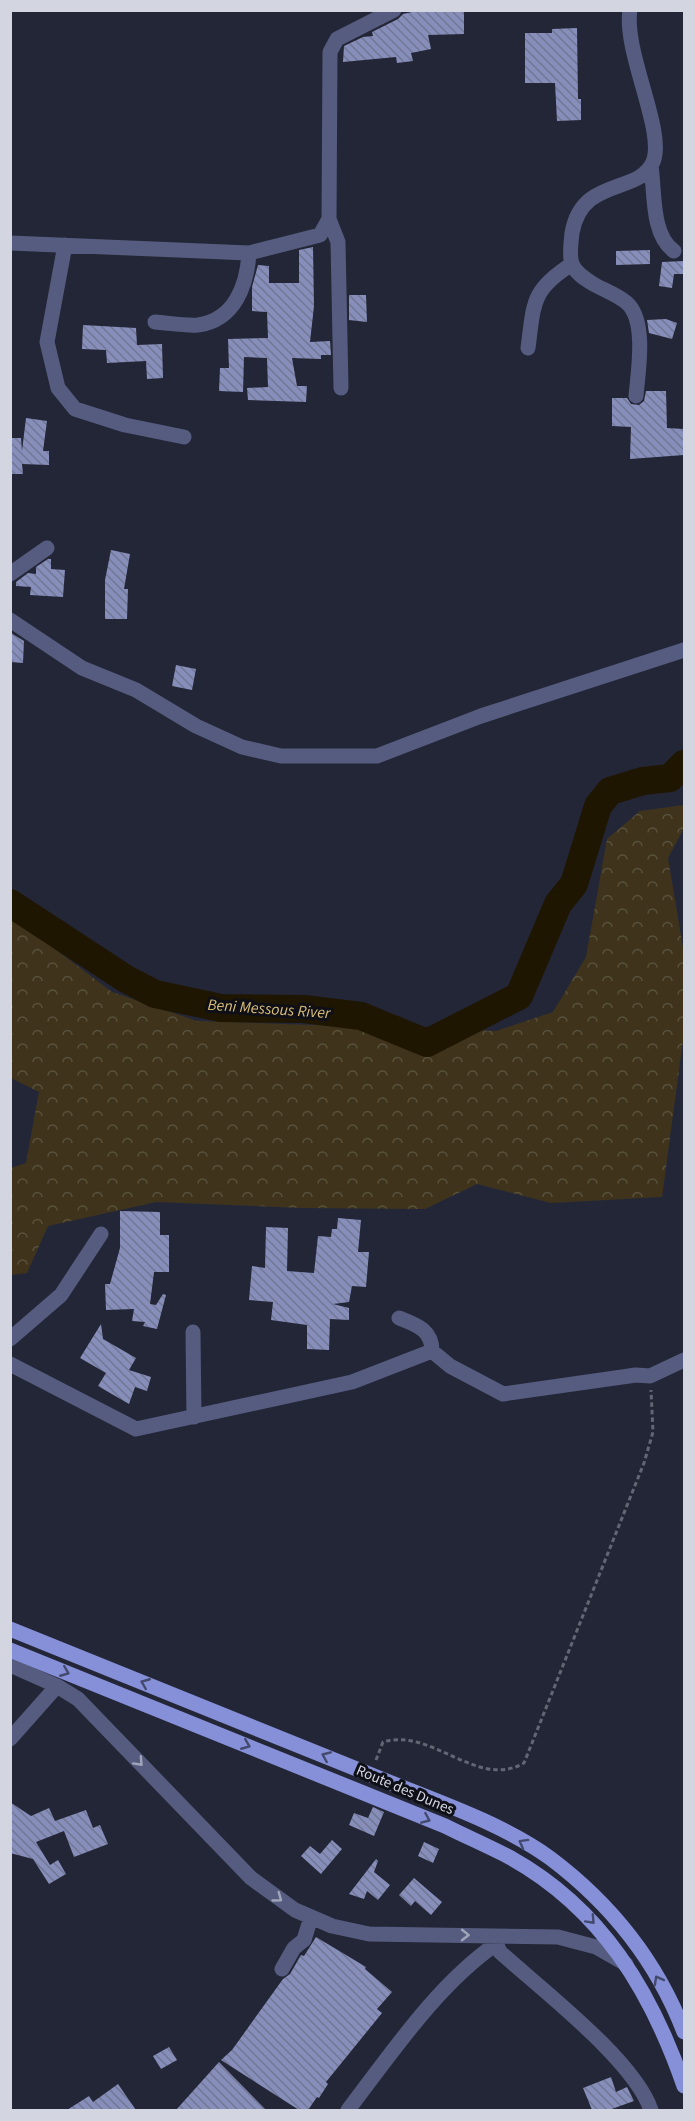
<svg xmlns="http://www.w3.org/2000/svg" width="695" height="2121" viewBox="0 0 695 2121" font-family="'Source Sans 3',sans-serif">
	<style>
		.forest { fill: url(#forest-crowns) }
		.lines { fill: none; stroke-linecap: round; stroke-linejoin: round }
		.river { stroke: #1f1602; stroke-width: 28 }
		.building { fill: url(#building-back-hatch) }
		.path { stroke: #636675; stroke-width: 3; stroke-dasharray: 4.5 3; stroke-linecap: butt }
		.minor { stroke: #565c7f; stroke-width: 15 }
		.major { stroke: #8590d8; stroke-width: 15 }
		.oneway { stroke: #44496e }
		.oneway2 { stroke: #a1a5ba }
		.labels { text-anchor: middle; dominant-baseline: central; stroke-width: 6; stroke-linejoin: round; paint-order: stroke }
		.street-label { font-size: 15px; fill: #d3d6e1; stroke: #0e0f17 }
		.water-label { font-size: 16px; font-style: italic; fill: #dabd76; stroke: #0e0f17 }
	</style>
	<defs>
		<pattern id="forest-crowns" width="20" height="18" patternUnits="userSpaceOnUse" patternTransform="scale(1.5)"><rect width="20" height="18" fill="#3f341b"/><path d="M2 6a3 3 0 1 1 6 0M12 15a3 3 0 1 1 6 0" fill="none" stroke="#5a513c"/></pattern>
		<pattern id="building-back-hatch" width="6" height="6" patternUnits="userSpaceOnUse" patternTransform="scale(1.5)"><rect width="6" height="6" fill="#868eb9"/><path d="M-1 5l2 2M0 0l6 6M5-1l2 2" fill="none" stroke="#717796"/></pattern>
	</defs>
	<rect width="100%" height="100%" fill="#232636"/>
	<!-- forest -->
	<path class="forest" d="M684 805V828L668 858 684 954V1033L662 1197 551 1203 477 1184 425 1209 302 1208 156 1202 48 1226 27 1273 11 1275V1168L26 1163 39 1092 11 1078V920L31 931 112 992 197 1021 496 1031 553 1012 586 957 607 839 640 811Z"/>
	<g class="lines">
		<!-- river -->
		<path class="river" d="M10 903 126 979 155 994 221 1008 304 1009 361 1016 427 1043 519 996 558 904 574 884 598 806 610 791 643 781 670 778 684 764"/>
	</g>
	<!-- building -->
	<path class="building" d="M421 10H464V34L428 35 431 49 411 53 413 61 397 63 396 57 343 62 344 46 363 37 373 36 372 32 398 19 403 14Z
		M577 28 578 99H581V120L557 121 555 83H525V33H552V29Z
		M313 247 314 306 310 342 330 341 331 355H321V359L292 358 297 386H307L306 402 248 400 247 388 268 387 267 358 244 357 243 392 219 391 220 368H229L228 339 268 338 267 312 252 311V287L258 265 269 266V283H299V250Z
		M650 250V264L616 265V251Z
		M684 261V274H674L672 288 659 286 662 262Z
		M349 295H366L367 322 349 320Z
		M666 319 677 323 672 339 649 333 647 320Z
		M83 325 136 328 137 345 162 344 163 378 147 379 146 361 107 363 106 350 82 349Z
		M646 391H666L667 428 684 429V455L630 459 631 427 612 426V398H627L631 404 639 405 644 401Z
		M26 418 47 421 43 451H49V465L22 464 23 474H10V438H21L22 451Z
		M111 550 130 554 124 589H128L127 619H105V580Z
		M48 559H51V569L65 570 63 597 30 595 31 587 16 586V582L28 573 36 574V567Z
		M11 633 24 641 23 663 10 662Z
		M176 665 196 669 192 690 172 686Z
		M120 1211 160 1212V1235H169V1272H154L150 1304 156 1305 163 1294 166 1295 157 1329 143 1326 145 1322 132 1321 134 1309 106 1310 105 1284H110L120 1248Z
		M338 1218 361 1220 358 1252H369L366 1287 352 1286 349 1302 333 1304 349 1308V1320L330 1319 329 1350 307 1349V1325L271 1320 273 1302 249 1300 252 1266 265 1268 266 1227 288 1228 287 1271 314 1273 318 1236 331 1237 332 1229H337Z
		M101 1324 103 1339 136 1358 129 1370 151 1377 147 1391 135 1387 129 1404 98 1386 106 1373 80 1358Z
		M10 1802 31 1816 49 1808 55 1821 86 1810 93 1828 100 1825 108 1844 74 1857 64 1831 36 1842 50 1865 58 1860 66 1874 49 1884 33 1859 10 1853Z
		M373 1807 384 1812 374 1836 349 1825 354 1813 368 1818Z
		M332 1840 342 1849 321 1874 301 1856 310 1846 320 1854Z
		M424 1842 439 1849 433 1863 418 1856Z
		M376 1859 378 1861 374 1872 390 1885 378 1900 367 1891 364 1899 349 1894Z
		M414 1878 442 1902 431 1915 415 1901 411 1906 399 1895Z
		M316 1937 366 1967 365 1969 392 1992 377 2009 382 2013 326 2082 328 2084 319 2098 317 2097 308 2110H299L221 2060 232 2050 283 1979 290 1974 301 1955 304 1956Z
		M169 2047 177 2060 161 2069 153 2056Z
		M219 2062 266 2110H176Z
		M611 2077 616 2092 627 2087 634 2101 609 2110H592L583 2088Z
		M118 2084 136 2110H67L89 2096 93 2102Z"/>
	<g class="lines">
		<!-- path -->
		<path class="path" d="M376 1760 383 1742C432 1727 477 1790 524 1763L644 1463 653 1432 651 1390"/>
		<!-- minor -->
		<path class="minor" d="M630 10C623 51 666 132 653 162 639 195 582 176 572 233 571 242 569 256 572 264 576 274 587 280 595 285 606 291 618 295 627 303 647 321 638 372 636 396
			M651 166C655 192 651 235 674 251
			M329 219 338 242 341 388
			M10 243 249 253 320 235 329 219 330 52 337 39 394 10
			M65 245 47 342 58 388 75 409 125 425 184 437
			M155 322C169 323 185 326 198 325 235 320 247 285 249 253
			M528 348C534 303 531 290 572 264
			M10 574 47 548
			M10 620 82 668 136 690 196 726 242 747 281 756H377L481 716 684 650
			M399 1318C417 1325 432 1330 432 1351
			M193 1332 194 1417
			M10 1339 61 1295 101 1234
			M432 1351 450 1366 503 1394 636 1375 650 1376 684 1360
			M10 1364 136 1429 352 1382 432 1351
			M10 1665 57 1686 78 1699 251 1878 295 1910 332 1926 369 1934 558 1937 596 1947 626 1964
			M10 1739 57 1686
			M493 1936 500 1952C542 1990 634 2060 651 2110
			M282 1969 294 1948 304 1940 311 1917
			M348 2110C391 2054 437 1985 496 1944"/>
		<!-- major -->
		<path class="major" d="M10 1629C130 1677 250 1725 369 1774 427 1798 499 1821 550 1858 610 1903 657 1962 684 2032
			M10 1650 445 1826C467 1837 490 1847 511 1858 602 1909 651 1991 684 2086"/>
	</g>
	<!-- one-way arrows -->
	<defs><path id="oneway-chevron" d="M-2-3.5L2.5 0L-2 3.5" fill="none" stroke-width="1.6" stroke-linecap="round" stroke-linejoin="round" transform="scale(1.5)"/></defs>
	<g class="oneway">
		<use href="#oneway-chevron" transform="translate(65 1672) rotate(22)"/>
		<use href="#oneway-chevron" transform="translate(145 1683) rotate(-158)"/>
		<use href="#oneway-chevron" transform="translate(246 1745) rotate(22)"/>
		<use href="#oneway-chevron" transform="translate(326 1756) rotate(-157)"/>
		<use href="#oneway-chevron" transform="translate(426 1819) rotate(23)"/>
		<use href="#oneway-chevron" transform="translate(523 1843) rotate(-151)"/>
		<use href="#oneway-chevron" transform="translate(591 1920) rotate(47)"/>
		<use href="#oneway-chevron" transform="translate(658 1980) rotate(-119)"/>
	</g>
	<g class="oneway2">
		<use href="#oneway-chevron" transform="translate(139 1762) rotate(47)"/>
		<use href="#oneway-chevron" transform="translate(278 1898) rotate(36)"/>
		<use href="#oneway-chevron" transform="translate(465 1935) rotate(1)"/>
	</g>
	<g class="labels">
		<!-- street labels -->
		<g class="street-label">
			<text transform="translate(405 1790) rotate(23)">Route des Dunes</text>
		</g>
		<!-- water labels -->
		<g class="water-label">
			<text transform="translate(269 1009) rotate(4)">Beni Messous River</text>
		</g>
	</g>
	<!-- border -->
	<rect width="695" height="2121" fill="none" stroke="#d3d6e1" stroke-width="24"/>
</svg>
